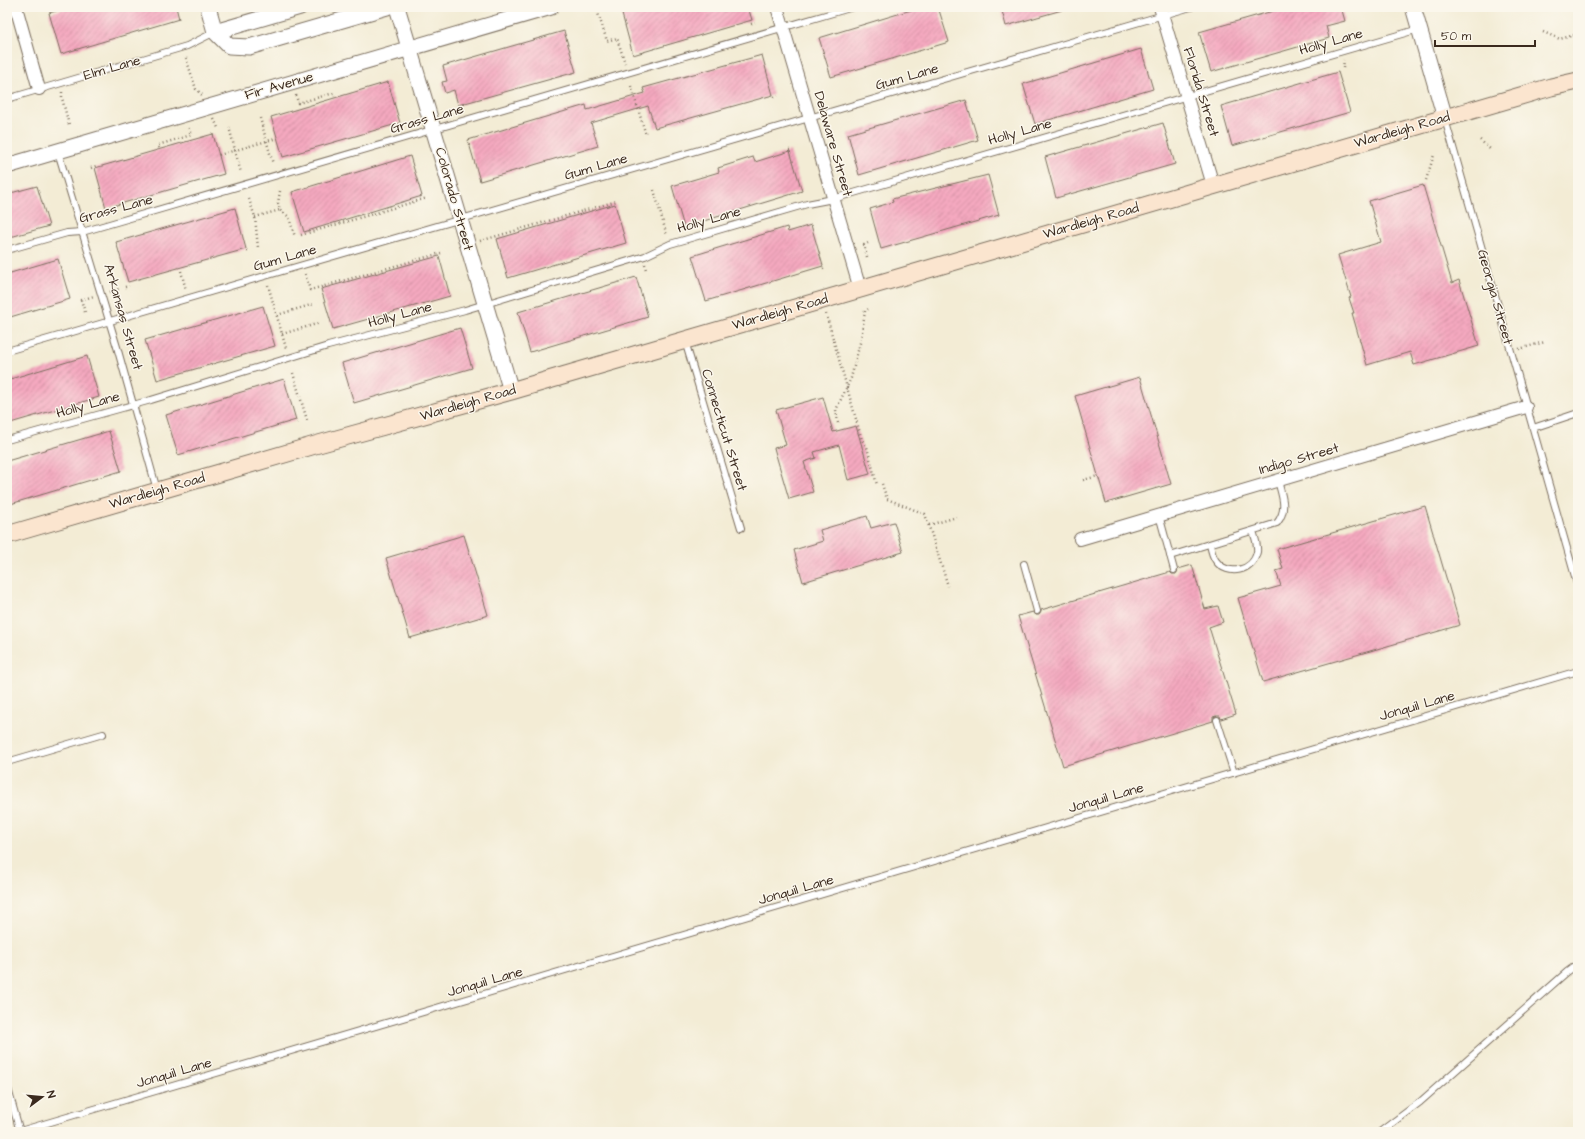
<svg xmlns="http://www.w3.org/2000/svg" width="1585" height="1139" viewBox="0 0 1585 1139" font-family="'Architects Daughter',sans-serif">
	<style>
		.building { fill: url(#building-hatch) }
		.lines { fill: none; stroke-linecap: round; stroke-linejoin: round }
		.service-casing { stroke: #7b6e5e; stroke-width: 8 }
		.minor-casing { stroke: #7b6e5e; stroke-width: 14 }
		.tertiary-casing { stroke: #7b6e5e; stroke-width: 17 }
		.secondary-casing { stroke: #7b6e5e; stroke-width: 19 }
		.path { stroke: #7b6e5e; stroke-width: 2.5; stroke-dasharray: 1 3; stroke-linecap: butt }
		.service { stroke: #fff; stroke-width: 6 }
		.minor { stroke: #fff; stroke-width: 12 }
		.tertiary { stroke: #fff; stroke-width: 15 }
		.secondary { stroke: #fbe5cf; stroke-width: 17 }
		.labels { text-anchor: middle; dominant-baseline: central; stroke-width: 3; stroke-linejoin: round; paint-order: stroke }
		.street-label { font-size: 14px; fill: #3b2a1e; stroke: #fbf7ec }
	</style>
	<defs>
		<pattern id="building-hatch" width="6" height="6" patternUnits="userSpaceOnUse"><rect width="6" height="6" fill="#f5a9c0"/><path d="M-1 1l2-2M0 6l6-6M5 7l2-2" fill="none" stroke="#c88a9b"/></pattern>
	</defs>
	<rect width="100%" height="100%" fill="#fbf7ec"/>
	<filter id="ink" filterUnits="userSpaceOnUse"><feTurbulence type="fractalNoise" baseFrequency=".025" numOctaves="2"/><feDisplacementMap in="SourceGraphic" scale="8" xChannelSelector="R" yChannelSelector="G"/><feConvolveMatrix kernelMatrix="1 2 1 2 8 2 1 2 1" color-interpolation-filters="sRGB"/></filter>
	<filter id="wash" filterUnits="userSpaceOnUse"><feTurbulence type="fractalNoise" baseFrequency=".012" numOctaves="4" result="noise"/><feDisplacementMap in="SourceGraphic" scale="16" xChannelSelector="R" yChannelSelector="G"/><feGaussianBlur stdDeviation="0.9" result="paint"/><feColorMatrix in="noise" values="0 0 0 0 0 0 0 0 0 0 0 0 0 0 0 0 0 1.4 0 .05"/><feComposite in="paint" operator="in"/></filter>
	<g filter="url(#wash)">
		<rect width="100%" height="100%" fill="#f3ecd5"/>
		<g id="blocks">
			<!-- building -->
			<path class="building" d="M70 7H176L179 19 61 54 49 13Z
				M647 7H748L752 20 633 55 622 14Z
				M921 7H938L949 42 831 77 819 38Z
				M1001 7H1061L1062 10 1006 26Z
				M1287 7H1341L1345 21 1326 26 1329 38 1211 72 1199 32Z
				M564 31 576 72 458 105 454 90 445 93 442 82 447 81 443 66Z
				M1141 49 1153 89 1035 124 1023 84Z
				M762 55 773 95 655 128 648 106 591 123 598 146 480 181 468 140 586 105 587 110 645 93 643 88Z
				M1338 72 1350 112 1232 146 1221 106Z
				M388 82 400 123 283 157 271 117Z
				M966 100 978 140 859 175 848 134Z
				M1163 123 1175 164 1056 198 1045 157Z
				M213 134 224 174 106 208 95 168Z
				M790 151 802 191 684 227 672 186 719 172 718 168 753 157 755 162Z
				M410 156 422 196 304 232 292 192Z
				M988 175 999 215 881 249 870 209 893 202 892 199Z
				M1423 185 1452 283 1459 280 1479 346 1414 365 1410 352 1367 365 1352 313H1354L1349 298 1351 297 1338 255 1381 242 1369 201Z
				M37 186 49 226 7 238V194Z
				M615 204 626 243 508 278 497 239Z
				M235 208 246 249 128 282 116 242Z
				M811 225 823 266 706 301 692 256 787 227 788 232Z
				M439 256 450 296 333 329 321 289Z
				M58 259 70 299 7 318V274Z
				M636 277 648 317 530 352 518 312Z
				M263 306 275 346 157 380 145 340Z
				M460 328 472 368 354 403 342 363Z
				M87 356 99 397 7 424V380Z
				M1140 377 1171 484 1106 503 1075 396Z
				M284 379 296 420 178 455 166 415Z
				M823 397 833 432 856 426 870 474 848 480 839 445 814 452 816 458 804 462 813 492 789 499 774 448 786 445 776 410Z
				M109 431 121 471 7 505V461Z
				M1425 506 1460 625 1263 682 1238 598 1281 586 1276 571 1283 569 1277 549Z
				M867 516 871 528 894 522 903 552 803 582 794 550 823 541 820 530Z
				M464 535 488 615 410 638 386 558Z
				M1192 565 1205 609 1218 606 1223 622 1209 627 1236 714 1221 719 1220 716H1216L1213 717V721L1063 766 1018 616 1033 612 1036 615H1039L1041 612V610L1170 572 1172 574H1176L1178 569Z"/>
		</g>
	</g>
	<g filter="url(#ink)">
		<use href="#blocks" fill-opacity="0" stroke="#7b6e5e" stroke-width="1"/>
		<g class="lines">
			<!-- service casing -->
			<g class="service-casing">
				<path id="service" d="M7 12 17 9
					M7 99 187 46 215 32
					M1445 119 1578 587
					M58 152 117 347 157 490
					M7 250 67 233 82 232 853 7
					M685 341 741 528
					M7 351 1191 7
					M1533 428 1578 413
					M7 440 151 400 328 346 465 310 645 256 670 244 684 240 807 204 833 199 1419 29
					M1159 515 1174 570
					M1210 544C1211 550 1212 556 1216 561 1228 577 1253 571 1257 552 1258 545 1255 538 1253 531
					M1170 556 1277 523C1288 509 1282 496 1278 481
					M1024 564 1037 611
					M1217 720 1234 773
					M7 762 103 734
					M7 1085 20 1132
					M20 1131 1578 671
					M1380 1132 1420 1102 1567 972 1578 964"/>
			</g>
			<!-- minor casing -->
			<g class="minor-casing">
				<path id="minor" d="M16 7 39 89
					M777 7 860 289
					M1160 7 1213 185
					M1080 539 1526 407"/>
			</g>
			<!-- tertiary casing -->
			<g class="tertiary-casing">
				<path id="tertiary" d="M208 7 215 32
					M397 7 511 391
					M1413 7 1445 118
					M215 32 229 46 249 47 387 7
					M215 32 300 7
					M7 166 551 7"/>
			</g>
			<!-- secondary casing -->
			<g class="secondary-casing">
				<path id="secondary" d="M7 535 315 445 511 391 1551 87 1578 81"/>
			</g>
			<!-- path -->
			<path class="path" d="M596 7 607 41 617 38 625 63
				M751 24 755 23
				M1543 32 1560 39 1578 34
				M186 58 196 89 202 95
				M1343 68 1344 60
				M631 86 646 135
				M62 92V98L69 125
				M296 95 298 103 334 93 335 96
				M774 97 778 96
				M260 118 273 164
				M214 119 219 130
				M229 127 241 173
				M1480 140 1490 149
				M159 148 158 145 191 135 188 126
				M789 150H791
				M219 155 277 138
				M91 168 96 166
				M1426 180 1434 155
				M654 190 667 236
				M280 191 278 203 280 210 289 217 295 237
				M249 199 255 217 258 248
				M255 217 280 210
				M301 235 427 198
				M480 241 617 201
				M247 251H250
				M867 257 864 245 868 243
				M645 264 646 271
				M823 269 826 268
				M181 271 186 290
				M305 274 310 290 441 253
				M268 285 286 348
				M125 287 129 286
				M110 292 121 288
				M85 312 81 300 94 296
				M826 314 862 440 867 447 877 485
				M277 315 314 304
				M282 334 320 323
				M1519 349 1545 342
				M293 373 307 420
				M297 423 300 422
				M838 423 836 410 851 378 861 339 865 311 868 309
				M1083 480 1098 476
				M882 484 887 499 925 514 948 586
				M929 525 957 517"/>
			<!-- service -->
			<use href="#service" class="service"/>
			<!-- minor -->
			<use href="#minor" class="minor"/>
			<!-- tertiary -->
			<use href="#tertiary" class="tertiary"/>
			<!-- secondary -->
			<use href="#secondary" class="secondary"/>
		</g>
	</g>
	<g class="labels">
		<!-- street labels -->
		<g class="street-label">
			<text transform="translate(1331 42) rotate(-16)">Holly Lane</text>
			<text transform="translate(112 68) rotate(-16)">Elm Lane</text>
			<text transform="translate(907 77) rotate(-16)">Gum Lane</text>
			<text transform="translate(279 86) rotate(-16)">Fir Avenue</text>
			<text transform="translate(1201 92) rotate(73)">Florida Street</text>
			<text transform="translate(427 119) rotate(-16)">Grass Lane</text>
			<text transform="translate(1402 130) rotate(-16)">Wardleigh Road</text>
			<text transform="translate(1020 132) rotate(-16)">Holly Lane</text>
			<text transform="translate(833 144) rotate(74)">Delaware Street</text>
			<text transform="translate(596 167) rotate(-16)">Gum Lane</text>
			<text transform="translate(454 199) rotate(74)">Colorado Street</text>
			<text transform="translate(116 209) rotate(-15)">Grass Lane</text>
			<text transform="translate(709 220) rotate(-16)">Holly Lane</text>
			<text transform="translate(1091 221) rotate(-16)">Wardleigh Road</text>
			<text transform="translate(285 258) rotate(-16)">Gum Lane</text>
			<text transform="translate(1495 297) rotate(74)">Georgia Street</text>
			<text transform="translate(780 312) rotate(-16)">Wardleigh Road</text>
			<text transform="translate(400 315) rotate(-15)">Holly Lane</text>
			<text transform="translate(123 317) rotate(74)">Arkansas Street</text>
			<text transform="translate(468 403) rotate(-16)">Wardleigh Road</text>
			<text transform="translate(88 405) rotate(-16)">Holly Lane</text>
			<text transform="translate(724 430) rotate(73)">Connecticut Street</text>
			<text transform="translate(1299 459) rotate(-16)">Indigo Street</text>
			<text transform="translate(157 491) rotate(-16)">Wardleigh Road</text>
			<text transform="translate(1417 706) rotate(-16)">Jonquil Lane</text>
			<text transform="translate(1106 798) rotate(-16)">Jonquil Lane</text>
			<text transform="translate(796 890) rotate(-16)">Jonquil Lane</text>
			<text transform="translate(485 982) rotate(-16)">Jonquil Lane</text>
			<text transform="translate(174 1073) rotate(-16)">Jonquil Lane</text>
		</g>
	</g>
	<!-- margin -->
	<rect width="1585" height="1139" fill="none" stroke="#fbf7ec" stroke-width="24"/>
	<!-- north arrow -->
	<g transform="translate(42 1097) rotate(74)" stroke="#fbf7ec" stroke-width="3" paint-order="stroke">
	<path d="M0-3L7 15L0 10L-7 15Z" fill="#3b2a1e"/>
	<text y="-6" font-size="11" font-weight="bold" text-anchor="middle" fill="#3b2a1e">N</text>
	</g>
	<!-- scale -->
	<path d="M1435 40v6h100v-6" fill="none" stroke="#3b2a1e" stroke-width="2"/>
	<text x="1441" y="40" font-size="12" fill="#3b2a1e" stroke="#fbf7ec" stroke-width="3" paint-order="stroke">50 m</text>
</svg>
